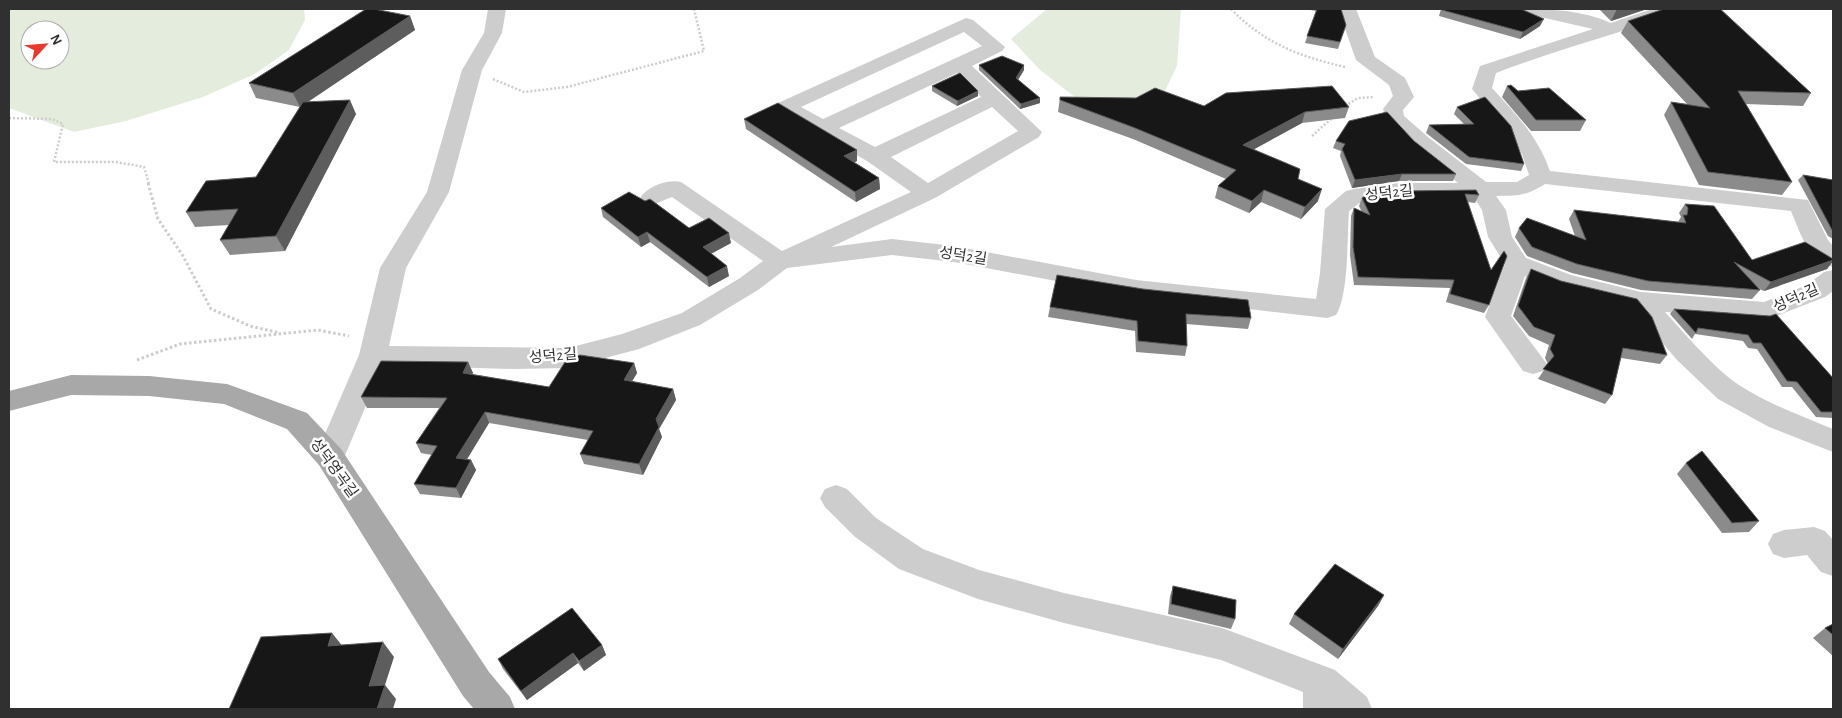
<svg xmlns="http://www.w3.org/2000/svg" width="1842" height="718" viewBox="0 0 1842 718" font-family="'Alegreya Sans','Noto Sans KR',sans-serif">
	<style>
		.green { fill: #e4eddd; fill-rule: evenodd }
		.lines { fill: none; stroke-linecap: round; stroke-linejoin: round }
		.path-far1 { stroke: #cdcdcd; stroke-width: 2.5; stroke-dasharray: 2 2; stroke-linecap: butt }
		.path { stroke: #cdcdcd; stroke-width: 3; stroke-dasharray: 2.5 2.5; stroke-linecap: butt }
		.minor { fill: #cdcdcd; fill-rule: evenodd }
		.major { fill: #a8a8a8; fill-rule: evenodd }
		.wall { fill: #8b8b8b }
		.shaded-wall { fill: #5d5d5d }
		.building { fill: #171717; stroke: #5d5d5d }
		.labels { text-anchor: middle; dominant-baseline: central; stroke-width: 5; stroke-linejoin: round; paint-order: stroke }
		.street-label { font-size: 15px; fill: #303030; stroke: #fff }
	</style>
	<rect width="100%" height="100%" fill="#fff"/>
	<!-- green -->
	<path class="green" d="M9 9H304L305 20 289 50 255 74 203 97 126 121 74 132 9 108ZM30 30H60V60H30Z
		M1047 9H1181L1177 66 1162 97 1084 104 1040 70 1011 39Z"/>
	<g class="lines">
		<!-- path-far1 -->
		<path class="path-far1" d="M1231 9C1265 44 1299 56 1345 67
			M493 79 524 92 567 87 704 51 694 9
			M1345 106 1358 98 1374 97
			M9 118 52 119 63 124 54 162H116L144 167 149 184
			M1312 136 1331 119"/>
		<!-- path -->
		<path class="path" d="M148 183 158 219 183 256 211 309 250 326 280 333
			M137 360 180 344 318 330 349 336"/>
		<!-- minor -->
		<path class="minor" d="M488 9H506L502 33 482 70 449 192 406 268 389 346 568 348 622 334 682 313 740 278 763 261 672 197 652 205 644 203 640 198C648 186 668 179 681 182L782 251 911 192 867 161 778 111 775 107 778 103 966 18 973 20 1005 47 1002 51 972 66 1042 132 1039 137 935 198 831 247 892 239 954 246 1136 280 1316 299 1320 273 1325 209 1346 191 1354 189 1399 183H1458L1412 147 1387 122 1383 109 1393 96 1389 85 1356 60 1338 9H1356L1375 57 1405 78 1414 97 1403 110 1404 116 1428 137 1486 182H1517L1529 175 1522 154 1512 136 1472 89 1480 66 1593 29 1523 13 1520 9C1551 9 1582 10 1611 23L1652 9H1677L1674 13C1616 35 1555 50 1496 73L1492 88C1516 114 1538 137 1550 171L1808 200 1828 240 1833 246V267C1808 261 1800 232 1791 211L1545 184C1526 196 1518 196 1496 196L1506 210 1512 237 1526 258 1571 275 1641 292 1764 302 1807 285 1824 272 1833 270V291L1825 297 1766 320 1665 312C1685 334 1715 369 1739 385 1768 404 1802 416 1833 429V452L1769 427 1718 399 1677 360 1632 307 1556 288 1525 276 1511 316 1547 364 1543 371 1533 374 1523 371 1485 317 1505 264 1488 237 1482 210 1473 196 1399 197 1361 202 1349 211C1347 237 1349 294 1336 315L1327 318 1136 296 954 262 892 255 787 268 758 290 700 325 639 349 568 368 513 369 383 365 341 465 330 469 319 465 315 457 359 355 380 268 427 192 462 70 484 33ZM964 32 982 46 823 119 801 107ZM957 73 981 97 875 147 839 128ZM992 107 1018 131 928 183 891 157Z
			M836 485 847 489 876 518 923 549 979 570 1064 593 1222 628 1335 670 1367 697 1372 709H1303V692L1221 660 1064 623 978 599 899 569 854 536 825 507 820 498 825 489Z
			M1814 527 1825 531 1833 540V576L1821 572 1807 555 1784 558 1773 554 1768 544 1773 534 1784 530Z"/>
		<!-- major -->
		<path class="major" d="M71 375 149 376 227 384 307 413 341 449 489 672 510 697 515 709H474L463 696 319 465 287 429 224 404 149 396 71 395 9 411V391Z"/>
	</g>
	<!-- wall -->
	<path class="wall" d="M1305 9H1341L1346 25 1338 49 1305 43 1316 11Z
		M1441 9H1521L1540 26 1520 39 1439 16Z
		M1599 9H1647L1611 21Z
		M1664 9H1725L1722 10 1811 93 1803 106 1746 104 1792 182 1782 195 1699 185 1664 115 1671 102 1687 104 1621 33 1628 21Z
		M410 16 415 30 308 102 356 114 285 251 230 255 220 240 229 225 195 227 186 212 256 177 300 107 256 98 249 83Z
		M979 65H1024V70L1018 80 1040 103 1020 109 979 70Z
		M932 86 978 96 957 106 932 91Z
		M1507 86 1518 91 1586 120 1580 131H1531L1502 97Z
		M1060 97 1204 106 1349 107 1345 118 1302 123 1254 149 1298 179 1318 201 1301 219 1261 202 1249 213 1215 198 1218 186 1226 179 1133 139 1058 112Z
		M1457 107 1524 164 1521 171 1466 164 1426 133 1429 125 1464 124 1454 114Z
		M744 119 857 161 854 162 879 178 880 189 856 202 746 129Z
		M1336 141H1414L1456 174 1453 181H1399L1352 188 1340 156 1341 151 1333 148Z
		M1803 175 1833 180V239L1828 236 1798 180Z
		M1402 191 1479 195 1475 203 1468 202 1489 305 1484 313 1446 302 1450 288 1354 285 1350 255 1351 216 1354 208 1362 212 1359 206 1362 198Z
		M1685 204 1752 260 1833 259V261L1827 269 1764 291 1759 289 1760 290 1752 299 1641 290 1572 273 1527 256 1515 237 1519 228 1575 236 1569 219 1574 210 1678 222 1681 217 1679 213Z
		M601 208 689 228 731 243 711 254 729 276 709 287 650 242 641 247 603 217Z
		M1531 269 1667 355 1660 364 1621 358 1612 395 1605 404 1538 379 1548 364 1545 358 1549 345 1529 336 1513 316 1526 278Z
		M1057 275 1251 318 1248 329 1186 324 1187 346 1185 356 1136 352 1135 331 1048 317 1050 307Z
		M1674 309 1770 316 1833 378V418L1816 417 1792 387H1782L1757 349 1748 348 1743 341 1695 334 1692 339 1670 314Z
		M468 362 473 373 472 374 549 387 634 363 637 373 632 381 673 389 676 400 659 429 662 437 643 475 584 464 580 454 588 440 489 423 467 459 471 460 476 470 461 498 420 494 414 484 432 455 421 453 416 443 439 408H367L361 397Z
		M1686 463 1759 521 1749 532 1722 533 1677 474Z
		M1173 586 1235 619 1231 629 1168 614 1170 596Z
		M1384 595 1378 606 1338 659 1289 624 1294 614Z
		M1833 624V656L1813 638 1825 628Z
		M602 645 606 655 584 671 578 663 527 700 503 669 498 659Z"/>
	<!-- shaded-wall -->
	<path class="shaded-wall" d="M1617 9H1647L1611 21Z
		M410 16 415 30 300 107 293 93Z
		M1544 19 1540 26 1520 39 1523 32Z
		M1024 65V70L1016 83V78Z
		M978 91V96L957 106 958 101Z
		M1040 98V103L1020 109 1021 104Z
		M350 100 356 114 285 251 276 236Z
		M1305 112 1302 123 1240 157 1243 145Z
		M857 150V161L845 167 844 156Z
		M1402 174 1399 181 1352 188 1355 180Z
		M879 178 880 189 856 202 855 192Z
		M1322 189 1318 201 1301 219 1305 207Z
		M1264 190 1261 202 1249 213 1252 201Z
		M647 232 650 242 641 247 638 237Z
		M729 233 731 243 705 257 703 247Z
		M1833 260V261L1827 269 1764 291 1771 282Z
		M727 266 729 276 709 287 707 277Z
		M468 362 473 373 468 383 463 373Z
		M634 363 637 373 627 390 624 380Z
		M673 389 676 400 659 429 662 437 643 475 639 464 656 419Z
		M485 412 489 423 461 469 456 458Z
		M471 460 476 470 461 498 456 488Z
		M1384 595 1378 606 1338 659 1343 649Z
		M332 633 344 648 328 646Z
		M383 642 394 657 385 685 396 699 393 709H377L369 686Z
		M602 645 606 655 584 671 579 661Z
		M573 653 578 663 527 700 521 691Z"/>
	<!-- building -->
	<path class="building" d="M366 9H374L410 16 293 93 249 83Z
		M1317 9H1341L1346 25 1340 42 1307 36Z
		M1442 9H1521L1544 19 1523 32 1442 10Z
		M1664 9H1720L1811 93 1738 91 1792 182 1708 172 1671 102 1710 108 1628 21Z
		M1002 56 1024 65 1016 78 1040 98 1021 104 979 65Z
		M960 73 978 91 958 101 932 86Z
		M1511 85 1518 91 1549 88 1586 120H1536L1507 86Z
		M1332 86 1349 107 1305 112 1243 145 1300 169 1298 179 1322 189 1305 207 1264 190 1252 201 1218 186 1236 170 1135 128 1060 100V97L1136 98 1155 88 1204 106 1226 93Z
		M1485 97 1511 126 1524 164 1469 157 1429 125 1474 124 1457 107Z
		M350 100 276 236 220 240 238 209 186 212 206 181 256 177 303 102Z
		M778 103 857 150 844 156 879 178 855 192 744 119Z
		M1387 112 1414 141 1456 174H1402L1355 180 1342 149 1345 144 1336 141 1349 121Z
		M1803 175 1833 180V231L1832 230Z
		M1476 190 1479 195 1465 194 1491 270 1504 251 1507 256 1489 305 1450 294 1454 280 1358 277 1353 247 1354 208 1370 215 1362 198 1365 196 1402 191Z
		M629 192 645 201 650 199 689 228 709 218 729 233 703 247 727 266 707 277 647 232 638 237 601 208Z
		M1685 204 1714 206 1752 260 1805 242 1833 259V260L1771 282 1734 262 1760 290 1648 281 1577 264 1532 247 1519 228 1527 218 1586 240 1574 210 1686 223 1683 215H1687L1688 208Z
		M1531 269 1561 281 1637 299 1652 317 1667 355 1623 348 1612 395 1543 369 1554 356 1550 349 1555 335 1534 327 1518 306Z
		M1057 275 1143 289 1248 300 1251 318 1186 314 1187 346 1138 341 1137 321 1050 307Z
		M1674 309 1770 316 1776 314 1833 378V412H1821L1797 382 1787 381 1761 343H1753L1748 335 1698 328 1696 333Z
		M580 355 634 363 624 380 673 389 656 419 659 427 639 464 580 454 593 431 485 412 456 458 471 460 456 488 414 484 437 446 416 443 447 398 361 397 381 361 468 362 463 373 549 387 567 359Z
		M1702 451 1759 521 1732 523 1686 463Z
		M1335 564 1384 595 1343 649 1294 614Z
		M1173 586 1236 600 1235 619 1171 604Z
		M572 608 602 645 579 661 573 653 521 691 498 659Z
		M1833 624V635L1825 628Z
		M332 633 328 646 383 642 369 686 385 685 377 709H229L261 637Z"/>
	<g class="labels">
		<!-- street labels -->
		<g class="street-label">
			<text transform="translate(1389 193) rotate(-6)">성덕2길</text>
			<text transform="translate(963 256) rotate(9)">성덕2길</text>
			<text transform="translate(1796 298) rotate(-24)">성덕2길</text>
			<text transform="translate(553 356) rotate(-5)">성덕2길</text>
			<text transform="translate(334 468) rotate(54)">성덕영곡길</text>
		</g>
	</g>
	<!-- border -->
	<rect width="1842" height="718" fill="none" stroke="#303030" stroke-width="20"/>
	<!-- north arrow -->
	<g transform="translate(45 45) rotate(64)"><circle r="24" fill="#ffffff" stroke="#acacac"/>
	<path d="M0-4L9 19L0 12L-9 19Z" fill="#ea372f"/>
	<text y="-8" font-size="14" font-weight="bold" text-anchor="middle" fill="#303030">N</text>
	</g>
</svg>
